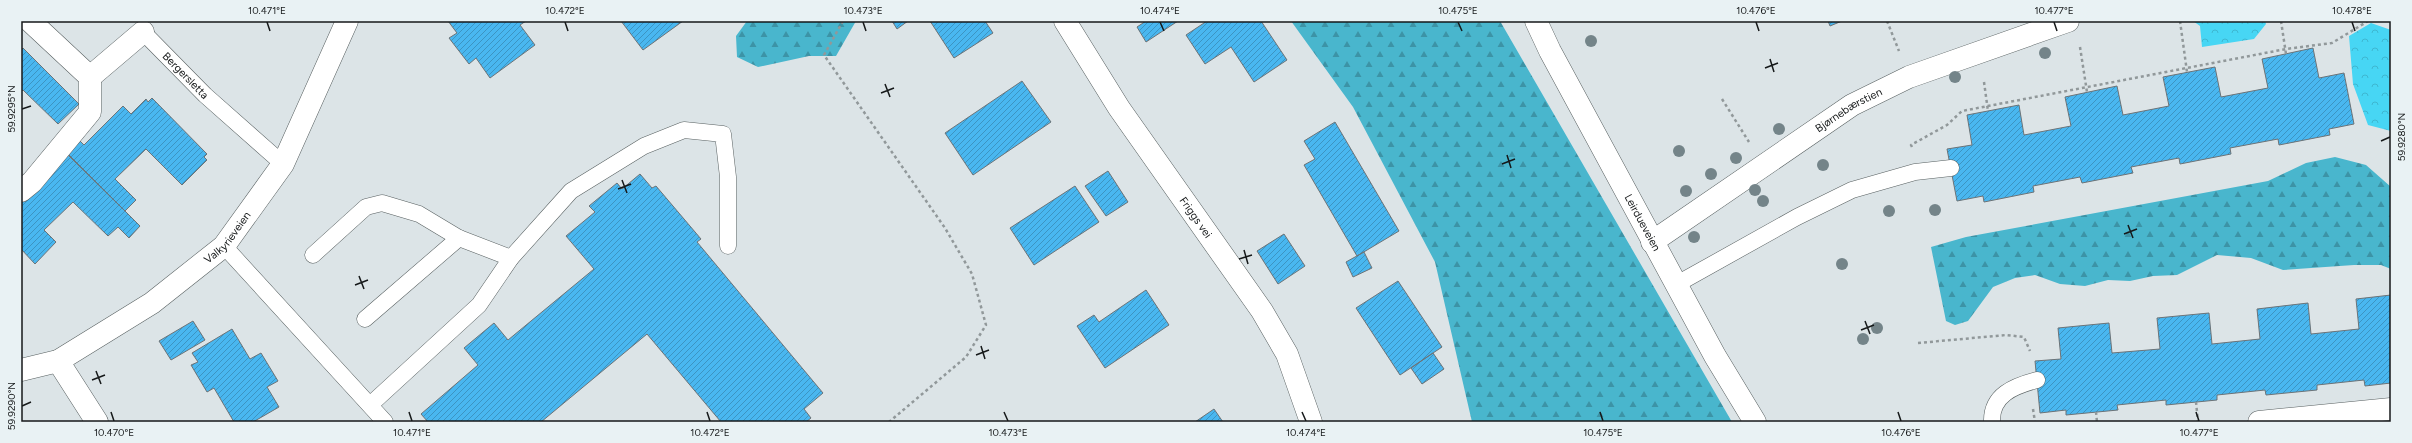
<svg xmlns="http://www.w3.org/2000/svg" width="2412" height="443" viewBox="0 0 2412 443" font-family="Figtree,sans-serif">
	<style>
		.forest { fill: url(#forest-firs) }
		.park { fill: url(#park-crowns) }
		.building { fill: url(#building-hatch); stroke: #6c7377 }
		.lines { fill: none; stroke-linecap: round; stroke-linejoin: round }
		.service-casing { stroke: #586061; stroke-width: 17 }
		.minor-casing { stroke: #586061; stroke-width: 23 }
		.path { stroke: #91989a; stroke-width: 2.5; stroke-dasharray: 3 3; stroke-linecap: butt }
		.service { stroke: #fff; stroke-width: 16 }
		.minor { stroke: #fff; stroke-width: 22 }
		.tree { fill: #748489 }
		.ticks { fill: none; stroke: #16191a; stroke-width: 1.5 }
		.labels { text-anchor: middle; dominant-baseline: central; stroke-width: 3; stroke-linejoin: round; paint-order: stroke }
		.street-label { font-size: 11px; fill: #16191a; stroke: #e9f2f4 }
		.neatline { fill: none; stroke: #16191a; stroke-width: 1.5 }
		.ticks-label { font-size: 10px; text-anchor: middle; fill: #16191a }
	</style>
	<defs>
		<pattern id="forest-firs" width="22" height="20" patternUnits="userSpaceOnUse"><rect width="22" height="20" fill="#49b6cd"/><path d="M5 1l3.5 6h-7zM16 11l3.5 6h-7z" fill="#3c93a6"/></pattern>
		<pattern id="park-crowns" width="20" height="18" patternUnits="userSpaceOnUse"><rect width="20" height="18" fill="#47d6f4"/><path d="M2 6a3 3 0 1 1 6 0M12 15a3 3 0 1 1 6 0" fill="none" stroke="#3db7d1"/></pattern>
		<pattern id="building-hatch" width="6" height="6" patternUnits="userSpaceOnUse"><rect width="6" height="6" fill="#49b7f0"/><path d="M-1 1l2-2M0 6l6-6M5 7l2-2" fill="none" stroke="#3c94c2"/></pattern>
	</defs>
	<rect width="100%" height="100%" fill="#dce4e7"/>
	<!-- forest -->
	<path class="forest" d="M747 21H856L836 56H809L758 67 737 57 736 36Z
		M1291 21H1500L1732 422H1472L1435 262 1353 107Z
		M2335 157 2366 165 2391 187V269L2381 265H2354L2283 270 2251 258 2217 255 2177 275 2153 276 2130 281 2108 280 2085 286 2060 284 2035 275 2015 278 1993 287 1968 321 1955 325 1946 321 1931 247 1966 237 2268 181 2306 163Z"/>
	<!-- park -->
	<path class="park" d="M2193 21H2265L2266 24 2254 39 2202 47 2200 26Z
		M2371 23 2391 30V131L2368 125 2353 84 2349 36Z"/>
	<!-- building -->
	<path class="building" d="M448 21H526L520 25 535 45 490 78 476 58 469 64 449 38 457 33Z
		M621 21H683L643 50Z
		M892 21H908L897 29Z
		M930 21H985L993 33 954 58Z
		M1146 21H1178L1146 42 1137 27Z
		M1207 21H1261L1287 60 1254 82 1231 47 1205 64 1186 35Z
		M1828 21H1842L1830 26Z
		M23 48 79 104 58 124 23 90 21 92V50Z
		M2313 48 2319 78 2344 73 2354 124 2329 129 2330 135 2279 145 2278 139 2230 148 2231 154 2180 164 2179 158 2131 167 2133 173 2082 183 2080 177 2033 186 2034 192 1984 202 1983 196 1957 201 1947 149 1972 145 1967 115 2019 105 2024 135 2071 126 2065 97 2117 86 2123 115 2169 106 2163 77 2215 67 2221 97 2268 88 2262 59Z
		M1022 81 1051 122 973 175 945 133Z
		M152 98 207 154 204 157 207 160 182 185 146 149 115 179 136 200 125 211 67 154 80 141 84 145 123 106 131 114 146 99 148 102Z
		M1335 122 1399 231 1357 256 1304 165 1315 159 1304 141Z
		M69 155 140 226 129 238 118 227 108 236 73 202 44 230 56 242 35 264 21 249V203Z
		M1108 171 1128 202 1106 216 1085 186Z
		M640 174 652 188 656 186 701 239 697 242 823 393 804 409 811 418 806 422H721L647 334 541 422H428L421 414 478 365 464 348 494 323 508 340 594 269 566 236 595 212 589 206 617 183 622 189Z
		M1075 186 1099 222 1034 265 1010 228Z
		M1284 234 1305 266 1278 284 1257 251Z
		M1364 252 1372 268 1353 277 1346 262Z
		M1398 281 1442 347 1400 375 1356 308Z
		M1146 290 1169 325 1105 368 1077 326 1094 315 1099 322Z
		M2391 295V383L2365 386 2364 380 2317 385V390L2266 395 2265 390 2217 395V400L2166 405V400L2117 405 2118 410 2066 415V410L2040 413 2035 361 2061 359 2058 328 2109 323 2112 353 2160 349 2157 318 2209 313 2212 344 2260 339 2257 309 2308 303 2311 334 2359 329 2356 299Z
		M193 321 205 340 171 360 159 341Z
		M232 329 250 359 261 353 278 381 267 387 279 407 253 422H234L214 388 207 392 191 365 198 362 192 353Z
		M1433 353 1444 369 1422 384 1411 368Z
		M1214 409 1223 422H1195Z"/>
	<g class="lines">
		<!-- service casing -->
		<g class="service-casing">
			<g id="service">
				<path id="s1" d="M143 32 205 95 283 164"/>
				<path d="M224 246 385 422"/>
				<path d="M313 255 366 207 382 203 419 214 459 238 511 258"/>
				<path d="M1677 284 1797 217 1852 190 1915 172 1951 168"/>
				<path d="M365 319 459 238"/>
				<path d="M370 405 479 305 511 258 571 191 644 146 684 130 723 134 728 177V246"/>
				<path d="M1992 422C1991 395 2014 386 2037 380"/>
			</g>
		</g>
		<!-- minor casing -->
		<g class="minor-casing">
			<g id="minor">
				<path id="s2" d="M1065 21 1119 108 1262 311 1287 354 1311 422"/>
				<path id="s3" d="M1536 21 1550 51 1715 356 1755 422"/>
				<path d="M90 77 143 32"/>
				<path d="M21 191 32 182 90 112V77L30 21"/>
				<path id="s4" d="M1652 242 1852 105 1909 77 2068 21"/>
				<path d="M58 361 97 422"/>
				<path id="s5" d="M21 370 58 361 152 303 224 246 283 164 347 21"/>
				<path d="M2259 422 2391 409"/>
			</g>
		</g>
		<!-- path -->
		<path class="path" d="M843 21 824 55 945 228 972 274 986 325 966 357 889 422
			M1887 21 1899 51
			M2180 21 2187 72
			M2281 21 2286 54
			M2080 47 2087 92
			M1984 82 1988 111
			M1722 99 1749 142
			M1912 147 1911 145 1947 125 1962 111 2286 49 2332 43 2368 21
			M1918 343 2006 335 2024 337 2030 351
			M2196 402 2198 422
			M2033 409 2035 422
			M2096 412 2097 422"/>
		<!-- service -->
		<use href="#service" class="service"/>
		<!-- minor -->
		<use href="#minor" class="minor"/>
	</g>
	<!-- trees -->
	<g class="tree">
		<circle cx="1591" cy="41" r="6"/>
		<circle cx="2045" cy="53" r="6"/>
		<circle cx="1955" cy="77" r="6"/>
		<circle cx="1779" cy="129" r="6"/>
		<circle cx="1679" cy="151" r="6"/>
		<circle cx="1736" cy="158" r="6"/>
		<circle cx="1823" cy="165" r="6"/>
		<circle cx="1711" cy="174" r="6"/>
		<circle cx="1755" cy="190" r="6"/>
		<circle cx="1686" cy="191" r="6"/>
		<circle cx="1763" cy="201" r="6"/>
		<circle cx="1935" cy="210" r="6"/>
		<circle cx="1889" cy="211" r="6"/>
		<circle cx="1694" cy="237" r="6"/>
		<circle cx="1842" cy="264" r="6"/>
		<circle cx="1877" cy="328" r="6"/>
		<circle cx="1863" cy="339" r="6"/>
	</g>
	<!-- ticks -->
	<path class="ticks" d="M267 22 270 31M565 22 568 31M863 22 866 31M1160 22 1164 31M1458 22 1462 31M1756 22 1759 31M2054 22 2057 31M2352 22 2355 31M1770 59 1774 72M1765 68 1778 63M885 84 890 97M881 93 894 88M22 109 31 106M2381 141 2390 137M1507 155 1511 168M1502 164 1515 159M622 180 627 193M618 189 631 184M2128 225 2133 238M2124 234 2137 229M1244 250 1248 264M1239 259 1252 255M359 276 364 289M355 285 368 280M1865 321 1870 334M1861 330 1874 325M981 346 985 359M976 355 989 350M96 371 101 384M92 380 105 375M22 406 31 402M111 412 114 421M409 412 412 421M707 412 710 421M1004 412 1008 421M1302 412 1306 421M1600 412 1603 421M1898 412 1901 421M2196 412 2199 421"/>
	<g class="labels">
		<!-- street labels -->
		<g class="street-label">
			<text stroke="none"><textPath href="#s1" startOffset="61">Bergersletta</textPath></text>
			<text stroke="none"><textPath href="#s4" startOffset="237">Bjørnebærstien</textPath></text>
			<text stroke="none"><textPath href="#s2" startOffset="236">Friggs vei</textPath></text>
			<text stroke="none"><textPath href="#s3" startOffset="228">Leirdueveien</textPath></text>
			<text stroke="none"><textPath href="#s5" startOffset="249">Valkyrieveien</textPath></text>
		</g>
	</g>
	<!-- border -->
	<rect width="2412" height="443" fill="none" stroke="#e9f2f4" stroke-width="44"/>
	<rect x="22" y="22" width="2368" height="399" class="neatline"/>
	<g class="ticks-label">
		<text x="267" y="14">10.471°E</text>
		<text x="565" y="14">10.472°E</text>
		<text x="863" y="14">10.473°E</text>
		<text x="1160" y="14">10.474°E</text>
		<text x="1458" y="14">10.475°E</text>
		<text x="1756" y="14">10.476°E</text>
		<text x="2054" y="14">10.477°E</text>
		<text x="2352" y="14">10.478°E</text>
		<text transform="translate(11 109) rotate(-90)" y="4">59.9295°N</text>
		<text transform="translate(2401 137) rotate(-90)" y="4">59.9280°N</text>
		<text transform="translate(11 406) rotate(-90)" y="4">59.9290°N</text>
		<text x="114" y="436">10.470°E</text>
		<text x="412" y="436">10.471°E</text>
		<text x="710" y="436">10.472°E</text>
		<text x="1008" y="436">10.473°E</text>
		<text x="1306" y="436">10.474°E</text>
		<text x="1603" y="436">10.475°E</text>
		<text x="1901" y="436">10.476°E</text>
		<text x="2199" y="436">10.477°E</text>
	</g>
</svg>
